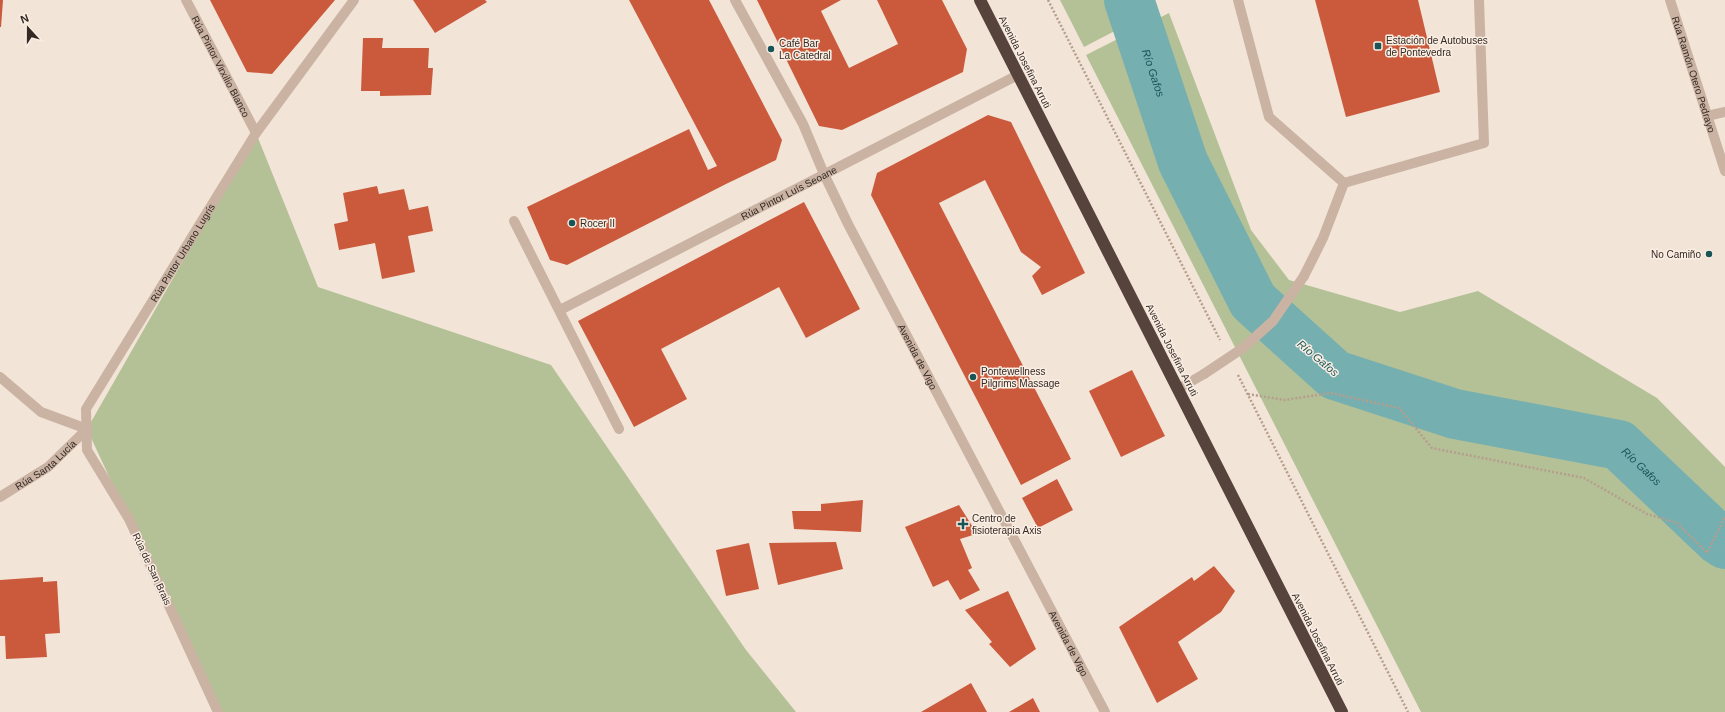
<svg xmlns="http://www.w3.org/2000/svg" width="1725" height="712" viewBox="0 0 1725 712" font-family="Arial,sans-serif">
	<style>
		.green { fill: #b4c197 }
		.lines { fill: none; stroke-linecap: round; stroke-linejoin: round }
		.river { stroke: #75afb0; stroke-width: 50 }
		.building { fill: #cb5a3c }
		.path { stroke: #b69d8d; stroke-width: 2.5; stroke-dasharray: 2 2; stroke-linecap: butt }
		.minor { stroke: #cab3a3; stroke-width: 10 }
		.highway { stroke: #56433c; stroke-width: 12 }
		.minor-bridge { stroke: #cab3a3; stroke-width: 10 }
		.poi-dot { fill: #195557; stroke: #faeee3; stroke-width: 1.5 }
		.labels { text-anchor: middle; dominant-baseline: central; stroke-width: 3; stroke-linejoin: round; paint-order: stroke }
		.poi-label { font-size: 10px; fill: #342925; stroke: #faeee3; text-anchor: start }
		.street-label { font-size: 10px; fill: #342925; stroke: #faeee3 }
		.water-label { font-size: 11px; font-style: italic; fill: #195557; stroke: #faeee3 }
	</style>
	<rect width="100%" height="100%" fill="#f2e4d7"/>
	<!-- green -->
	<path class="green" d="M1060 0H1121L1130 23 1084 47Z
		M1169 13 1251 230 1289 280 1400 312 1478 291 1657 398 1725 467V712H1421L1086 55Z
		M256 133 318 287 551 365 746 650 796 712H218L87 429Z"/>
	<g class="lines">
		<!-- river -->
		<path class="river" id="s1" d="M1129 0 1183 162 1253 301 1335 375 1455 414 1619 445 1719 540 1725 544"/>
	</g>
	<!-- building -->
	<path class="building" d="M0 0H3L1 27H0Z
		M210 0H335L272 74 247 72Z
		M413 0H485L487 2 435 33Z
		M629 0H709L782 140 776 160 726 184 567 265 550 260 527 207 689 129 708 170 717 166Z
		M757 0H841L821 11 849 68 898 44 877 0H942L967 49 963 72 842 130 819 126Z
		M1315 0H1418L1440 92 1346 117Z
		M363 38H383L382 48H429L428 68H433L431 95 380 96V91H361Z
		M988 115 1011 122 1085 273 1042 295 1032 276 1041 267 1021 252 985 180 939 203 1071 459 1021 485 871 195 877 173Z
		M377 186 379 194 404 189 409 210 428 206 433 231 408 236 415 272 382 279 375 243 339 250 334 224 348 221 343 193Z
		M804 202 860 309 806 338 779 287 661 349 687 399 634 427 578 321Z
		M1132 370 1165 436 1121 457 1089 391Z
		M1057 479 1073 510 1038 528 1022 498Z
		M863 500 861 532 794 529 792 511H821V504Z
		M959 505 974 529 973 535 960 539 972 568 968 570 980 590 960 600 948 580 933 587 905 527Z
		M836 542 843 569 778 585 769 543Z
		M749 543 759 589 726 596 716 550Z
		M1214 566 1235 591 1221 612 1178 642 1198 679 1157 703 1119 627 1192 577 1194 581Z
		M43 577V582L57 581 60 633 45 634 47 657 6 659 5 636H0V580Z
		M1008 591 1036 649 1010 667 989 644 992 642 965 610Z
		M971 683 987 712H921Z
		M1033 698 1040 712H1009Z"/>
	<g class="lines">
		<!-- path -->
		<path class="path" d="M1048 0 1220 340
			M1238 375 1408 712
			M1248 394 1284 400 1331 393 1399 408 1432 448 1584 478 1647 514 1677 523 1707 553 1725 517"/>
		<!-- minor -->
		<g class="minor">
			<path id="s2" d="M186 0 256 133"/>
			<path id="s3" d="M735 0 803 124 824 174 848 224 1105 712"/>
			<path d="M1238 0 1269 117 1344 183"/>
			<path id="s4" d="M1670 0 1725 171"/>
			<path d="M1707 116 1725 112"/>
			<path d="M1344 183 1484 143 1479 0"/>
			<path d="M514 221 619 429"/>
			<path d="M1304 276 1323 238 1344 183"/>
			<path id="s5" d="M560 310 1018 75"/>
			<path d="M0 377 41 412 87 429"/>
			<path d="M1178 389 1204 374"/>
			<path id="s6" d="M0 497 48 467 87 429"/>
			<path id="s7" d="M218 712 129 519 87 450 86 409 256 133 354 0"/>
		</g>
		<!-- highway -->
		<path class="highway" d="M980 0 1342 712"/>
		<!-- minor-bridge -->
		<path class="minor-bridge" d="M1204 374 1243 348 1273 321 1304 276"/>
	</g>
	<!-- markers -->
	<g class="poi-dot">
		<rect x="1374" y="42" width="8" height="8" rx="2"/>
		<circle cx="771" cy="49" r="4"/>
		<circle cx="572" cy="223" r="4"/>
		<circle cx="1709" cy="254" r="4"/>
		<circle cx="973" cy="377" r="4"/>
		<path d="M961 518h4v4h4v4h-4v4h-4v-4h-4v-4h4z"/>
	</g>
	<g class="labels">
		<!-- poi labels -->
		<g class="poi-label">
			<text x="1386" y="40">Estación de Autobuses<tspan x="1386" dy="12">de Pontevedra</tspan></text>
			<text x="779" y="43">Café Bar<tspan x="779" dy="12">La Catedral</tspan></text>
			<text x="580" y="223">Rocer II</text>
			<text x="1701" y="254" text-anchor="end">No Camiño</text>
			<text x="981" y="371">Pontewellness<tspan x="981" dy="12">Pilgrims Massage</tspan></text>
			<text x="972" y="518">Centro de<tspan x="972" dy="12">fisioterapia Axis</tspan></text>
		</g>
		<!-- street labels -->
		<g class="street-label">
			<text transform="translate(1025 62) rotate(63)">Avenida Josefina Arruti</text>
			<text stroke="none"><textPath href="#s2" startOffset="75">Rúa Pintor Virxilio Blanco</textPath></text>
			<text stroke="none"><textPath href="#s4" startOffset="78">Rúa Ramón Otero Pedrayo</textPath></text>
			<text stroke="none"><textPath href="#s5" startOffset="257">Rúa Pintor Luís Seoane</textPath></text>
			<text stroke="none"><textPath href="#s7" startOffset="518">Rúa Pintor Urbano Lugrís</textPath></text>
			<text transform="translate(1172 350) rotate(63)">Avenida Josefina Arruti</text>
			<text stroke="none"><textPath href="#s3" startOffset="401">Avenida de Vigo</textPath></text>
			<text stroke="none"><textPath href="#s6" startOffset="56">Rúa Santa Lucía</textPath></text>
			<text transform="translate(152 569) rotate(65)">Rúa de San Brais</text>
			<text transform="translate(1318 639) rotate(63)">Avenida Josefina Arruti</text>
			<text stroke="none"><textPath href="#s3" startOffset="725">Avenida de Vigo</textPath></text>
		</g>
		<!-- water labels -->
		<g class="water-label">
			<text stroke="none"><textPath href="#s1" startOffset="77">Río Gafos</textPath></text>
			<text transform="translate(1318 358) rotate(40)">Río Gafos</text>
			<text stroke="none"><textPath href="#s1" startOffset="761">Río Gafos</textPath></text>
		</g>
	</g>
	<!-- north arrow -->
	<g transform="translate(28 28) rotate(339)" stroke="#faeee3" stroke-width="3" paint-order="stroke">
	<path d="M0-3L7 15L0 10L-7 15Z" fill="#342925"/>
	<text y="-6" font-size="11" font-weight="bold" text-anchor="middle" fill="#342925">N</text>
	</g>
</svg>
